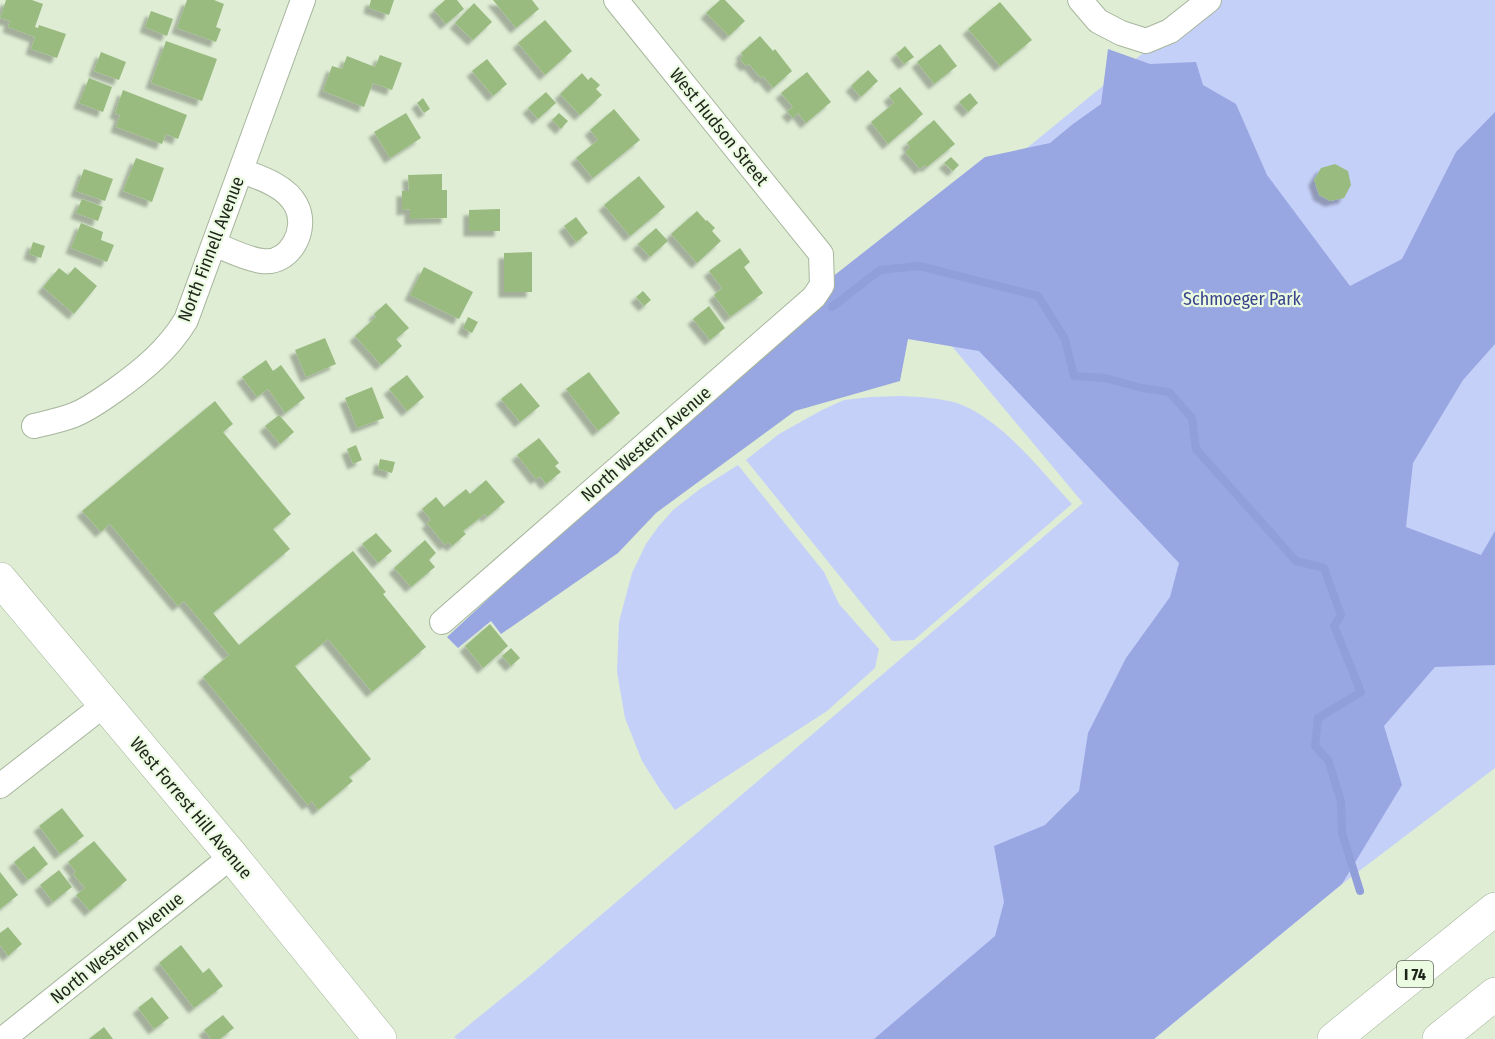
<svg xmlns="http://www.w3.org/2000/svg" width="1495" height="1039" viewBox="0 0 1495 1039" font-family="'Fira Sans Condensed',sans-serif">
	<style>
		.green { fill: #c5d0f9 }
		.forest { fill: #98a6e2 }
		.lines { fill: none; stroke-linecap: round; stroke-linejoin: round }
		.stream { stroke: #909ed9; stroke-width: 8 }
		.building { fill: #99bb80; filter: url(#shadow) }
		.minor-casing { stroke: #a7b69d; stroke-width: 26 }
		.secondary-casing { stroke: #a7b69d; stroke-width: 34 }
		.motorway-casing { stroke: #a7b69d; stroke-width: 34 }
		.minor { stroke: #fff; stroke-width: 24 }
		.secondary { stroke: #fff; stroke-width: 33 }
		.motorway { stroke: #fff; stroke-width: 33 }
		.labels { text-anchor: middle; dominant-baseline: central; stroke-width: 4.5; stroke-linejoin: round; paint-order: stroke }
		.shield { fill: #ebfbe1; stroke: #5c6456; stroke-width: 1.5 }
		.shield-label { font-size: 16px; font-weight: bold; fill: #1f241b }
		.street-label { font-size: 18px; fill: #1f241b; stroke: #ebfbe1 }
		.park-label { font-size: 18px; fill: #3a448c; stroke: #ebfbe1 }
	</style>
	<defs>
		<filter id="shadow"><feDropShadow dx="-5.5" dy="5.5" stdDeviation="1.5" flood-color="#0004"/></filter>
	</defs>
	<rect width="100%" height="100%" fill="#deedd4"/>
	<!-- green -->
	<path class="green" d="M1208 0H1495V768L1342 884 1154 1039H457L454 1037 532 974 1083 503 884 265Z
		M902 396C920 397 939 398 957 403 1002 419 1040 470 1072 504L914 640 892 641 746 460 779 434 822 410 844 400 871 397Z
		M738 465 824 572 839 604 879 649 875 668 827 711 675 810 661 791 642 761 625 718 617 672 619 622 632 573 646 544 658 527 673 510 700 489Z"/>
	<!-- forest -->
	<path class="forest" d="M1108 49 1150 64 1196 62 1203 85 1236 104 1267 175 1350 286 1402 259 1456 152 1495 112V344L1463 380 1413 463 1406 527 1481 555 1495 531V665L1435 667 1384 726 1402 785 1342 884 1154 1039H874L995 936 1004 902 994 846 1045 825 1079 791 1088 733 1126 658 1170 597 1179 563 979 351 908 339 900 381 795 411 656 513 618 553 501 634 491 621 458 648 447 637 814 297 822 285 985 157 1050 143 1073 124 1101 104Z"/>
	<g class="lines">
		<!-- stream -->
		<path class="stream" d="M832 307 880 270 919 266 1038 296 1065 339 1074 376 1105 378 1142 388 1169 392 1192 418 1196 449 1296 561 1324 568 1341 615 1334 626 1361 692 1318 718 1315 746 1328 760 1341 801 1342 833 1360 891"/>
	</g>
	<!-- building -->
	<path class="building" d="M6 0H32L43 4 35 27 38 28 39 25 66 34 57 58 31 49 35 37 8 27 10 21 0 18Z
		M187 0H214L224 4 216 27 221 29 216 42 177 28Z
		M371 0H394L389 15 369 8Z
		M445 0H457L464 9 446 24 434 10Z
		M493 0H532L539 9 516 28Z
		M720 0H725L745 21 729 36 706 13Z
		M1000 2 1032 40 1000 66 968 29Z
		M474 3 492 22 473 40 455 23Z
		M151 11 173 19 167 36 145 27Z
		M545 20 572 51 545 75 518 43Z
		M760 36 773 51 775 49 792 71 773 88 763 76 761 78 749 64 746 66 740 59 743 56 741 53Z
		M166 41 217 59 202 101 151 83Z
		M940 44 957 66 934 84 917 62Z
		M905 46 914 57 904 64 896 54Z
		M101 52 126 62 119 80 94 71Z
		M380 55 402 63 392 90 373 83 364 107 323 91 332 66 342 69 347 56 375 67Z
		M487 59 507 84 493 96 472 71Z
		M868 70 878 81 861 97 851 86Z
		M807 72 831 102 806 123 798 113 793 118 787 111 793 107 781 93Z
		M582 73 588 80 591 77 600 85 596 89 602 95 580 115 560 94Z
		M89 78 112 87 103 112 79 103Z
		M900 87 923 114 888 144 871 122 894 103 889 96Z
		M123 90 187 115 178 139 166 134 162 144 116 127 120 115 115 113Z
		M546 92 556 103 538 119 528 108Z
		M970 93 978 103 968 112 959 102Z
		M423 98 430 109 424 113 417 103Z
		M614 109 640 140 593 178 576 158 598 140 590 130Z
		M406 113 421 138 390 158 374 132Z
		M559 113 568 121 561 129 552 120Z
		M934 120 955 144 927 167 925 165 920 169 905 152 910 147 907 143Z
		M951 157 959 165 953 171 944 163Z
		M136 158 164 168 152 202 123 191Z
		M1335 164 1348 171 1351 185 1344 198 1330 201 1319 195 1314 180 1321 168Z
		M84 169 113 179 105 201 76 191Z
		M442 174V190H447V218L410 219V209L402 210V191H409L408 175Z
		M639 176 665 207 630 236 604 205Z
		M82 199 103 207 98 221 76 213Z
		M500 209V231H469V210Z
		M697 211 706 221 707 220 715 228 712 231 721 241 697 263 671 234Z
		M576 217 588 233 576 242 564 226Z
		M81 223 103 232 101 240 114 245 107 262 71 248Z
		M656 228 668 241 650 257 638 244Z
		M33 242 45 246 41 258 29 254Z
		M740 248 750 262 744 267 763 293 730 317 714 295 722 288 709 271Z
		M532 252V292H504V253Z
		M75 267 97 286 74 314 43 287 59 268 68 275Z
		M424 267 473 292 459 319 410 295Z
		M643 291 651 300 644 306 636 297Z
		M386 303 409 328 396 339 402 346 381 365 355 336 376 317 374 314Z
		M709 306 725 328 710 340 693 319Z
		M468 317 478 322 472 333 463 328Z
		M325 338 336 364 306 377 295 350Z
		M266 360 273 371 281 365 305 398 285 413 268 389 257 397 242 377Z
		M589 372 620 413 598 431 566 389Z
		M407 375 424 397 407 411 389 389Z
		M521 383 540 406 520 422 501 399Z
		M372 387 384 418 357 428 345 398Z
		M215 401 233 424 223 432 291 514 273 529 290 549 213 613 239 645 353 551 386 592 383 594 426 647 372 692 328 639 295 666 371 759 349 777 353 781 318 810 312 801 308 805 203 677 229 655 184 601 178 606 110 524 101 532 82 511Z
		M279 415 294 432 280 444 265 426Z
		M539 438 559 463 555 466 561 472 546 484 540 476 536 479 517 455Z
		M356 445 362 460 353 464 347 449Z
		M380 459 395 462 392 473 378 469Z
		M486 480 505 502 487 517 485 514 463 531 466 534 452 546 448 542 445 545 427 523 431 520 422 509 436 497 444 507 466 489 470 494Z
		M376 533 392 551 378 563 362 544Z
		M425 540 436 553 429 560 435 567 411 587 394 568Z
		M490 624 508 646 483 668 465 646Z
		M511 648 520 658 511 666 502 656Z
		M62 808 84 836 60 854 39 826Z
		M94 841 127 880 90 911 76 895 85 888 73 874 76 872 68 862Z
		M34 846 48 864 28 880 14 862Z
		M59 870 72 887 53 902 40 885Z
		M0 872 18 895 0 909Z
		M8 927 22 944 8 956 0 945V933Z
		M181 945 203 973 209 968 223 986 194 1008 159 963Z
		M152 997 169 1018 154 1029 138 1008Z
		M223 1015 234 1028 220 1039H211L204 1030Z
		M104 1027 113 1039H89Z"/>
	<g class="lines">
		<!-- minor casing -->
		<g class="minor-casing">
			<path id="minor" d="M1080 0 1098 21 1121 33 1146 41 1170 31 1209 0
				M214 244C229 250 246 259 262 261 290 265 309 229 296 205 286 186 261 178 242 171
				M34 426C47 423 61 420 74 415 89 409 101 400 114 391 142 371 168 350 186 320L303 0
				M442 622 814 297 822 285 821 254 616 0
				M0 786 104 705
				M3 1039 232 856"/>
		</g>
		<!-- secondary casing -->
		<g class="secondary-casing">
			<path id="secondary" d="M0 579 232 856 380 1039"/>
		</g>
		<!-- motorway casing -->
		<g class="motorway-casing">
			<path id="motorway" d="M1334 1039 1495 909
				M1439 1039 1495 994"/>
		</g>
		<!-- minor -->
		<use href="#minor" class="minor"/>
		<!-- secondary -->
		<use href="#secondary" class="secondary"/>
		<!-- motorway -->
		<use href="#motorway" class="motorway"/>
	</g>
	<g class="labels">
		<!-- shield labels -->
		<rect class="shield" x="1397" y="961" width="36" height="26" rx="4.5"/>
		<g class="shield-label">
			<text x="1415" y="974">I 74</text>
		</g>
		<!-- street labels -->
		<g class="street-label">
			<text transform="translate(719 127) rotate(51)">West Hudson Street</text>
			<text transform="translate(211 249) rotate(-69)">North Finnell Avenue</text>
			<text transform="translate(646 444) rotate(-41)">North Western Avenue</text>
			<text transform="translate(191 808) rotate(50)">West Forrest Hill Avenue</text>
			<text transform="translate(117 948) rotate(-39)">North Western Avenue</text>
		</g>
		<!-- park labels -->
		<g class="park-label">
			<text x="1242" y="299">Schmoeger Park</text>
		</g>
	</g>
</svg>
